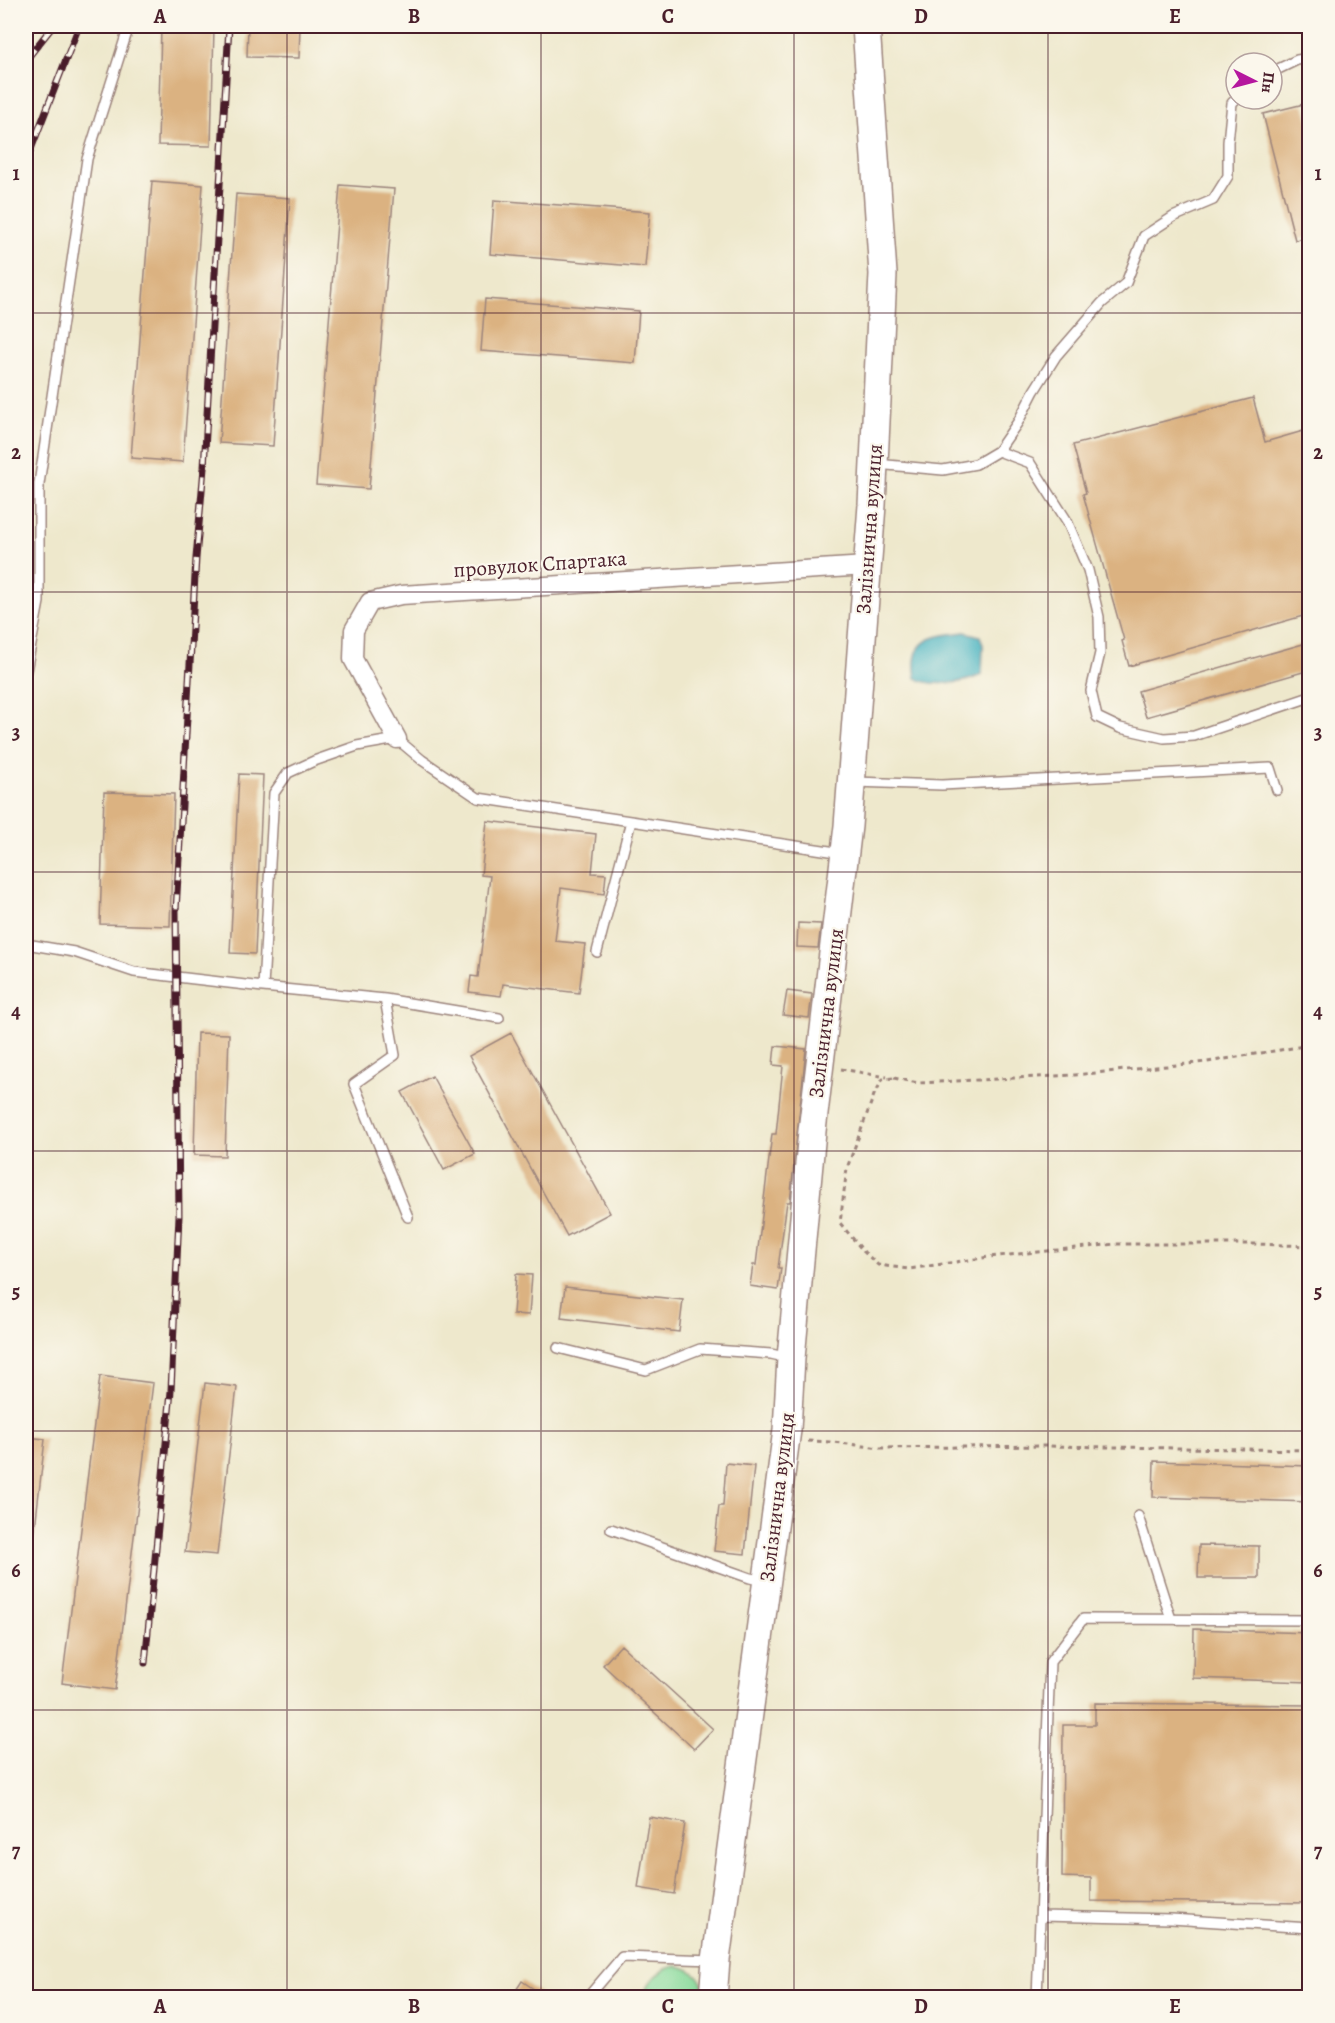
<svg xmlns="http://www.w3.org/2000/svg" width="1335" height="2023" viewBox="0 0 1335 2023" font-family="Alegreya,serif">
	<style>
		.green { fill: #88da9b; stroke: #697c63; stroke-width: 1.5 }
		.water { fill: #43b1bf; stroke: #466875; stroke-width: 1.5 }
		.building { fill: #dbb281 }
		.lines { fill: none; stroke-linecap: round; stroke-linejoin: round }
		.lane-casing { stroke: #9c847c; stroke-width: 12 }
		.street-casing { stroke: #9c847c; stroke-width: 21 }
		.secondary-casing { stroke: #9c847c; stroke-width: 30 }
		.path { stroke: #9c847c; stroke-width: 3; stroke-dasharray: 4.5 4.5; stroke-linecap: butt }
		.lane { stroke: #fff; stroke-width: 9 }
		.street { stroke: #fff; stroke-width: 18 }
		.secondary { stroke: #fff; stroke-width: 27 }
		.rail-casing { stroke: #4a1f2b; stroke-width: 7 }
		.rail { stroke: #fbf7ec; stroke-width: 4.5; stroke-dasharray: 14; stroke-linecap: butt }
		.grid { fill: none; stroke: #4a1f2b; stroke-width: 1.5; stroke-opacity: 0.55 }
		.labels { text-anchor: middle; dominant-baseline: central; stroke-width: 4.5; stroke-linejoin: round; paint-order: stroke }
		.street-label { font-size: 21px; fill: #4a1f2b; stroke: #fbf7ec }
		.neatline { fill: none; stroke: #4a1f2b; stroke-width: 2 }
		.grid-label { font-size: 20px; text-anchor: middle; font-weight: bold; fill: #4a1f2b }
	</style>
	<rect width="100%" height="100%" fill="#fbf7ec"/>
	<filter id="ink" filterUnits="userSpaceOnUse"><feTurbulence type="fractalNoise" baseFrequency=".0167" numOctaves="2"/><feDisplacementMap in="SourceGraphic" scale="12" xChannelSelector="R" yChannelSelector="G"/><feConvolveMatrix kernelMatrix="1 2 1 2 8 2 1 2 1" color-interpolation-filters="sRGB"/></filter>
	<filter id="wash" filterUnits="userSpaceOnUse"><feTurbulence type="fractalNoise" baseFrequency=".008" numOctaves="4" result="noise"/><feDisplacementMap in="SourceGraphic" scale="24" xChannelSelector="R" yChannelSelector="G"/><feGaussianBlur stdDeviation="1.35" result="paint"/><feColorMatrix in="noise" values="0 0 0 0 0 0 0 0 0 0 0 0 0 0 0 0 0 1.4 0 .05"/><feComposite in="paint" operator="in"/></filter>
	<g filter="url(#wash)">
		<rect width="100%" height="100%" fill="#eee8cc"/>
		<!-- green -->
		<path class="green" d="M677 1966C695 1969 704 1979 706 1998H641C650 1981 657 1969 677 1966Z"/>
		<!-- water -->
		<path class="water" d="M965 632 980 636 983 645 982 674C968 683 931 688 916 678 909 638 932 636 965 632Z"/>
		<g id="blocks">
			<!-- building -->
			<path class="building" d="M248 26H300L299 58 247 57Z
				M161 27 214 28 211 146 158 145Z
				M1304 104 1310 127V237L1295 240 1263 114Z
				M152 181 203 185 183 462 131 458Z
				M340 185 394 189 369 489 316 485Z
				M236 194 290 198 273 446 219 443Z
				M494 200 650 212 645 267 490 254Z
				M485 299 639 311 635 363 481 351Z
				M1253 398 1265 442 1310 429V614L1129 666 1122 641 1124 640 1083 494 1086 493 1073 445Z
				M1310 642V670L1146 717 1138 691Z
				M239 774 263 775 255 954 230 953Z
				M104 792 174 794 170 926 100 924Z
				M487 821 596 834 592 873 606 874 604 894 561 888 555 941 585 944 579 993 503 984 501 996 469 992 471 976 478 977 490 876 481 875Z
				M798 923 821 924 818 948 797 947Z
				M787 991 812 994 809 1018 783 1015Z
				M197 1033 229 1034 225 1156 194 1155Z
				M511 1033 610 1213 567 1236 469 1056Z
				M775 1046 806 1049 790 1202H787L778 1268H781L778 1290 750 1286 753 1265H756L772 1134H776L783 1066 773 1065Z
				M432 1076 475 1154 444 1170 402 1092Z
				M516 1274 532 1275 529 1315 513 1314Z
				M565 1287 683 1300 679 1332 561 1318Z
				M100 1376 153 1383 115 1690 62 1683Z
				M205 1383 237 1387 217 1555 185 1552Z
				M26 1437 45 1439 34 1537 26 1536Z
				M1154 1461 1310 1466V1502L1153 1497Z
				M726 1463 754 1466 745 1554 714 1551 719 1506H723Z
				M1199 1545 1259 1546V1578H1198Z
				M1194 1629 1310 1633V1682L1193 1678Z
				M621 1645 713 1729 694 1749 603 1665Z
				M1095 1703 1310 1705V1903L1091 1901V1878L1062 1877 1063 1725H1095Z
				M649 1817 685 1823 674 1894 638 1888Z
				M522 1981 547 1998H511Z"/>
		</g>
	</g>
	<g filter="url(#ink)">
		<use href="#blocks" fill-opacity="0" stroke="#9c847c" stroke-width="1.5"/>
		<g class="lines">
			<!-- lane casing -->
			<g class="lane-casing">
				<path id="lane" d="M1272 72 1297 60 1310 58
					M998 451 1030 463 1067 521 1088 570 1099 617 1100 653 1091 691 1097 717 1120 728 1164 738 1194 736 1310 697
					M876 464 943 470 976 464 998 451 1018 422 1034 391 1056 356 1102 303 1126 283 1144 236 1173 217 1213 200 1228 176V142L1232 103 1236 99
					M26 671 39 602V484L87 159 129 26
					M855 782 942 785 1270 768 1277 790
					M26 944 74 952 134 972 263 987 274 793 288 773 314 761 357 746 397 739 422 760 478 798 843 853
					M597 952 631 821
					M263 987 385 999 499 1018
					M385 999 395 1055 354 1084 408 1217
					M558 1348 646 1370 700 1349 771 1354 789 1358
					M1138 1516 1171 1619
					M611 1529 750 1578 764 1581
					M1041 1916 1171 1919 1310 1928
					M587 1998 622 1957 714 1960
					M1037 1998 1050 1662 1083 1619 1310 1620"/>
			</g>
			<!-- street casing -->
			<g class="street-casing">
				<path id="street" d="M397 739 353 659 354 630 370 602 401 595 867 566"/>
			</g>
			<!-- secondary casing -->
			<g class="secondary-casing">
				<path id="secondary" d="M713 1998 716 1960 787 1430 791 1358 812 1131 848 826 872 505 883 274 866 26"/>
			</g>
			<!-- path -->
			<path class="path" d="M841 1069 887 1077
				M893 1078 883 1079 874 1095 847 1168 840 1223 864 1252 878 1265 909 1269 989 1257 1116 1244H1255L1310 1246
				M894 1078 918 1083 1075 1075 1207 1062 1310 1045
				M808 1441 833 1442 880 1448 1046 1446 1310 1450"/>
			<!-- lane -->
			<use href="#lane" class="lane"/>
			<!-- street -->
			<use href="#street" class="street"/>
			<!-- secondary -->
			<use href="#secondary" class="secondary"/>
			<!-- rail casing -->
			<g class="rail-casing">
				<path id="rail" d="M26 60 53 26
					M26 162 79 26
					M145 1663 171 1391 179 1216 176 911 196 558 204 468 229 26"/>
			</g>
			<!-- rail -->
			<use href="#rail" class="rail"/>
		</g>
	</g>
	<!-- grid -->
	<path class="grid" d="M287 26V1998M541 26V1998M794 26V1998M1048 26V1998M26 313H1310M26 592H1310M26 872H1310M26 1151H1310M26 1431H1310M26 1710H1310"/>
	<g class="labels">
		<!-- street labels -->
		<g class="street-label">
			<text transform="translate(869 529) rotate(-86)">Залізнична вулиця</text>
			<text transform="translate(540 564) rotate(-4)">провулок Спартака</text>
			<text transform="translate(826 1013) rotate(-83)">Залізнична вулиця</text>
			<text transform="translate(777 1497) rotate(-83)">Залізнична вулиця</text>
		</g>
	</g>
	<!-- margin -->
	<rect width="1335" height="2023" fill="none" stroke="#fbf7ec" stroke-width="66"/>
	<!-- north arrow -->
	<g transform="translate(1254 81) rotate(96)"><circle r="28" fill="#fbf7ec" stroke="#b4a19f" stroke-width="1.5"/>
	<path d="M0-4.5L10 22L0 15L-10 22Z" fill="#b5179e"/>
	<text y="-9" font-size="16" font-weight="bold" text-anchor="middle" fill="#4a1f2b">Пн</text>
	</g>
	<rect x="33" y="33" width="1269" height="1957" class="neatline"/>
	<g class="grid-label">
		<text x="160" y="23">A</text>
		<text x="414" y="23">B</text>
		<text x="668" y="23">C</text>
		<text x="921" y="23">D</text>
		<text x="1175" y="23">E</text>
		<text x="16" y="180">1</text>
		<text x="1318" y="180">1</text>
		<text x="16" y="459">2</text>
		<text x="1318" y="459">2</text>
		<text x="16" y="739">3</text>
		<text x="1318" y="739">3</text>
		<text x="16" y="1018">4</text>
		<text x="1318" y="1018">4</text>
		<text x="16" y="1298">5</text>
		<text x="1318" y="1298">5</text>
		<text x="16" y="1577">6</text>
		<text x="1318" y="1577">6</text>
		<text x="16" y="1857">7</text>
		<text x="1318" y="1857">7</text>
		<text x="160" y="2013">A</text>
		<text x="414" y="2013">B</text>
		<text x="668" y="2013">C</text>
		<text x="921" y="2013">D</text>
		<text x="1175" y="2013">E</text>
	</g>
</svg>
